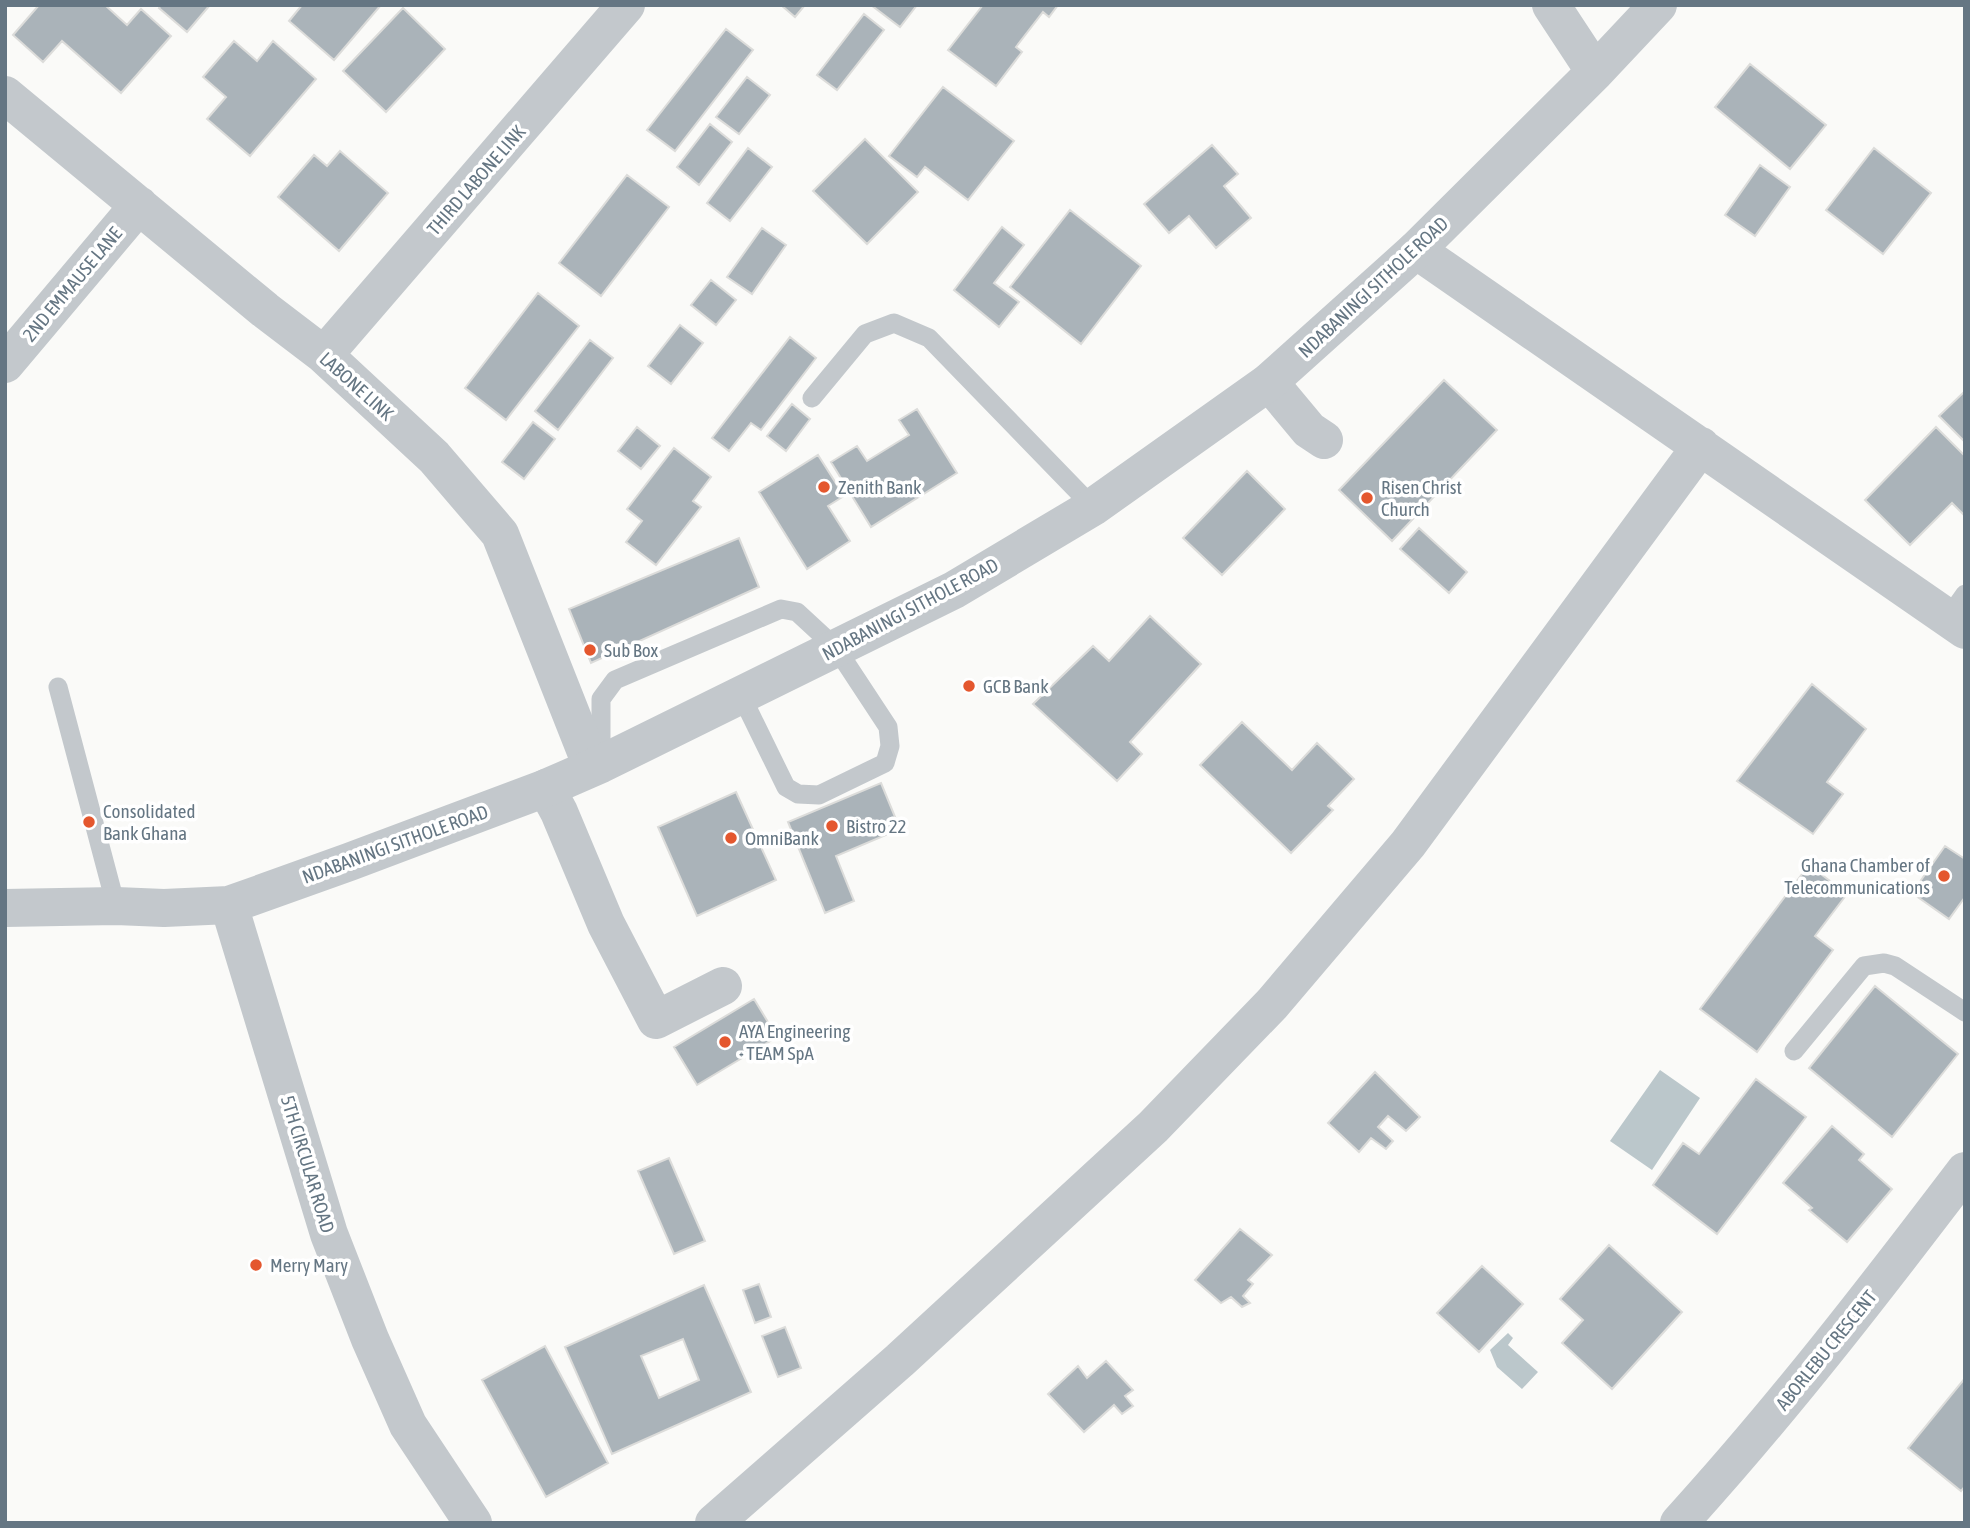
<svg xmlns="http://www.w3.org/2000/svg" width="1970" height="1528" viewBox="0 0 1970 1528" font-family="'Asap Condensed',sans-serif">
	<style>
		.water { fill: #bbc7cb }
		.building { fill: #aab3b9; stroke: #dcdcda; stroke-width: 2; fill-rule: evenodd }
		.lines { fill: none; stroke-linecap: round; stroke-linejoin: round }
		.service { stroke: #c3c8cc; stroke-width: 19 }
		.minor { stroke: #c3c8cc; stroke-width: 38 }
		.tertiary { stroke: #c3c8cc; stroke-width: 38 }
		.poi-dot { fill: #e4572e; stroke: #fff; stroke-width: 2.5 }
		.labels { text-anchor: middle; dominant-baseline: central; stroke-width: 7; stroke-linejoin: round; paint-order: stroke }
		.street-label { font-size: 19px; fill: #657683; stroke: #fff }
		.poi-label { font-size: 19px; fill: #657683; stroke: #fff; text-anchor: start }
	</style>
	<rect width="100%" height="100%" fill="#fafaf8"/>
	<!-- water -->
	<path class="water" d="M1660 1070 1700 1098 1652 1170 1610 1141Z
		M1508 1333 1513 1338 1508 1345 1538 1372 1522 1389 1497 1367 1490 1350Z"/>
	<!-- building -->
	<path class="building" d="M39 5H105L127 25 141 9 171 36 121 93 62 41 43 62 13 35Z
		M161 5H210L187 32 159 8Z
		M302 5H381L334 60 289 21Z
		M781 5H805L795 17Z
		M871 5H917L900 27Z
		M983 5H1058L1049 17 1043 12 1016 47 1022 52 996 86 948 50Z
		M403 8 445 49 386 112 343 71Z
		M864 14 884 30 837 90 817 75Z
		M726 29 753 50 675 151 647 130Z
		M234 41 257 61 273 41 316 79 250 156 207 119 226 97 203 77Z
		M1750 64 1826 125 1790 169 1715 107Z
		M747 77 770 95 739 134 716 117Z
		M943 87 1014 141 968 200 925 167 917 177 889 156Z
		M710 124 732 142 699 185 677 167Z
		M865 139 918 192 867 244 813 191Z
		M1212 145 1238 174 1224 186 1251 218 1216 248 1189 216 1169 233 1144 204Z
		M748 148 772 167 730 221 707 203Z
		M1874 148 1931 193 1883 254 1826 210Z
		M340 151 388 193 339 251 278 197 314 155 327 166Z
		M1760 165 1790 187 1755 236 1725 215Z
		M627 175 669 207 601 296 559 263Z
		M1070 210 1141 266 1081 344 1010 287Z
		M1002 227 1024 245 994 283 1019 302 999 327 954 290Z
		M762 228 786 245 752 294 727 277Z
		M711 280 736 300 716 325 691 305Z
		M538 293 579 326 506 420 465 388Z
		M680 325 703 343 671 384 648 366Z
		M790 337 816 358 761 430 751 423 729 451 712 438Z
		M590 340 613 358 558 430 535 411Z
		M1444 380 1497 430 1392 541 1339 490Z
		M1965 391V440L1964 441 1939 416Z
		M792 404 810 419 786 451 767 436Z
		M917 409 957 473 871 527 831 462 857 446 867 461 909 435 899 420Z
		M533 422 555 439 524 479 502 462Z
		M637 427 660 446 641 469 618 451Z
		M1936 427 1965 456V516L1952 503 1910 545 1865 500Z
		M674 448 711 477 693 501 701 507 656 565 626 542 642 521 627 509Z
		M818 455 844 496 828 506 850 541 807 569 759 492Z
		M1247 471 1285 509 1222 575 1183 538Z
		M1419 528 1467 572 1449 593 1400 549Z
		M739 538 759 587 591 663 569 609Z
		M1150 616 1201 664 1130 742 1142 754 1117 781 1033 704 1093 646 1109 661Z
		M1812 684 1866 729 1827 782 1843 794 1813 834 1737 781Z
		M1242 722 1292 770 1317 743 1354 779 1328 806 1333 810 1291 853 1200 765Z
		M881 783 900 829 836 856 854 901 825 913 788 822Z
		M736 792 776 880 697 916 658 827Z
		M1945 846 1965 859V897L1949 919 1912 893Z
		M1809 865 1847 894 1815 936 1833 950 1757 1052 1700 1009Z
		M1875 986 1958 1054 1892 1137 1809 1068Z
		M754 999 777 1037 697 1085 674 1047Z
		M1375 1072 1420 1117 1406 1131 1388 1116 1378 1127 1393 1141 1386 1149 1371 1138 1359 1152 1328 1123Z
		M1756 1079 1806 1117 1717 1234 1653 1185 1683 1143 1699 1154Z
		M1832 1126 1864 1154 1859 1160 1892 1189 1847 1242 1809 1210 1812 1208 1783 1183Z
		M669 1158 705 1241 674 1254 638 1171Z
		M1240 1229 1272 1255 1248 1280 1253 1284 1243 1296 1250 1303 1242 1307 1231 1297 1221 1303 1195 1280Z
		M1609 1245 1682 1312 1612 1389 1562 1343 1583 1320 1560 1299Z
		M1482 1266 1523 1304 1479 1352 1437 1313Z
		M759 1284 771 1317 755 1323 743 1290Z
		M704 1285 751 1392 612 1454 565 1347ZM683 1339 699 1380 659 1398 641 1356Z
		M785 1327 801 1368 778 1377 762 1336Z
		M545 1346 608 1463 546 1497 482 1380Z
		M1106 1361 1133 1390 1125 1396 1133 1406 1122 1414 1114 1405 1084 1432 1048 1394 1078 1366 1087 1378Z
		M1965 1378V1486L1961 1491 1908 1448Z"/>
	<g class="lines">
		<!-- service -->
		<path class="service" d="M812 398 865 334 894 323 929 338 1093 507
			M1948 618 1965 594
			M58 687 116 906
			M601 763V699L615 680 781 609 797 612 836 648 888 727 890 746 885 763 819 795 798 794 786 787 741 695
			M1794 1051 1864 966 1884 963 1895 966 1965 1012"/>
		<!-- minor -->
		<path class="minor" d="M5 95 265 310 324 355 434 457 500 534 592 767
			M1416 250 1965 630
			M324 355 626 5
			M5 364 139 205
			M1269 382 1309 430 1324 440
			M546 788 559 812 606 924 656 1020 723 986
			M714 1523 900 1360 1153 1127 1272 1004 1408 844 1701 446
			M1679 1523C1781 1411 1873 1292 1965 1171"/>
		<!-- tertiary -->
		<path class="tertiary" d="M1551 5 1595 72
			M229 905 329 1234 370 1339 408 1425 473 1523
			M5 908 116 906 164 908 229 905 349 862 546 788 601 764 954 590 1093 507 1269 382 1416 250 1595 72 1658 5"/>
	</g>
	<!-- markers -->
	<g class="poi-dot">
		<circle cx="824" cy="487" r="7"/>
		<circle cx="1367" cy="498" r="7"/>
		<circle cx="590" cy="650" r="7"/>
		<circle cx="969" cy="686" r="7"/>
		<circle cx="89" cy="822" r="7"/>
		<circle cx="832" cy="826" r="7"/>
		<circle cx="731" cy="838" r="7"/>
		<circle cx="1944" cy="876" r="7"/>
		<circle cx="725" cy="1042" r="7"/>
		<circle cx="256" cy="1265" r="7"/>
	</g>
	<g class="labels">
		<!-- street labels -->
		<g class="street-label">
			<text transform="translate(476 180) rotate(-49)">THIRD LABONE LINK</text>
			<text transform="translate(72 284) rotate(-50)">2ND EMMAUSE LANE</text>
			<text transform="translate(1373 287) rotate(-43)">NDABANINGI SITHOLE ROAD</text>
			<text transform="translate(357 386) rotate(42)">LABONE LINK</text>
			<text transform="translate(910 609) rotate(-28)">NDABANINGI SITHOLE ROAD</text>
			<text transform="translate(395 844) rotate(-20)">NDABANINGI SITHOLE ROAD</text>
			<text transform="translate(308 1164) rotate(73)">5TH CIRCULAR ROAD</text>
			<text transform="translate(1826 1350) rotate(-51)">ABORLEBU CRESCENT</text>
		</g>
		<!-- poi labels -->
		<g class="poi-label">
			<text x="838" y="487">Zenith Bank</text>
			<text x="1381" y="487">Risen Christ<tspan x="1381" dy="22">Church</tspan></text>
			<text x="604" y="650">Sub Box</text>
			<text x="983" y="686">GCB Bank</text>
			<text x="103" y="811">Consolidated<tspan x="103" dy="22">Bank Ghana</tspan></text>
			<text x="846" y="826">Bistro 22</text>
			<text x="745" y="838">OmniBank</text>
			<text x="1930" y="865" text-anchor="end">Ghana Chamber of<tspan x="1930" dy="22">Telecommunications</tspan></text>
			<text x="739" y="1031">AYA Engineering<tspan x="739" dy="22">- TEAM SpA</tspan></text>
			<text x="270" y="1265">Merry Mary</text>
		</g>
	</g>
	<!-- border -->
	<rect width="1970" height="1528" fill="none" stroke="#657683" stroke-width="14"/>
</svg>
